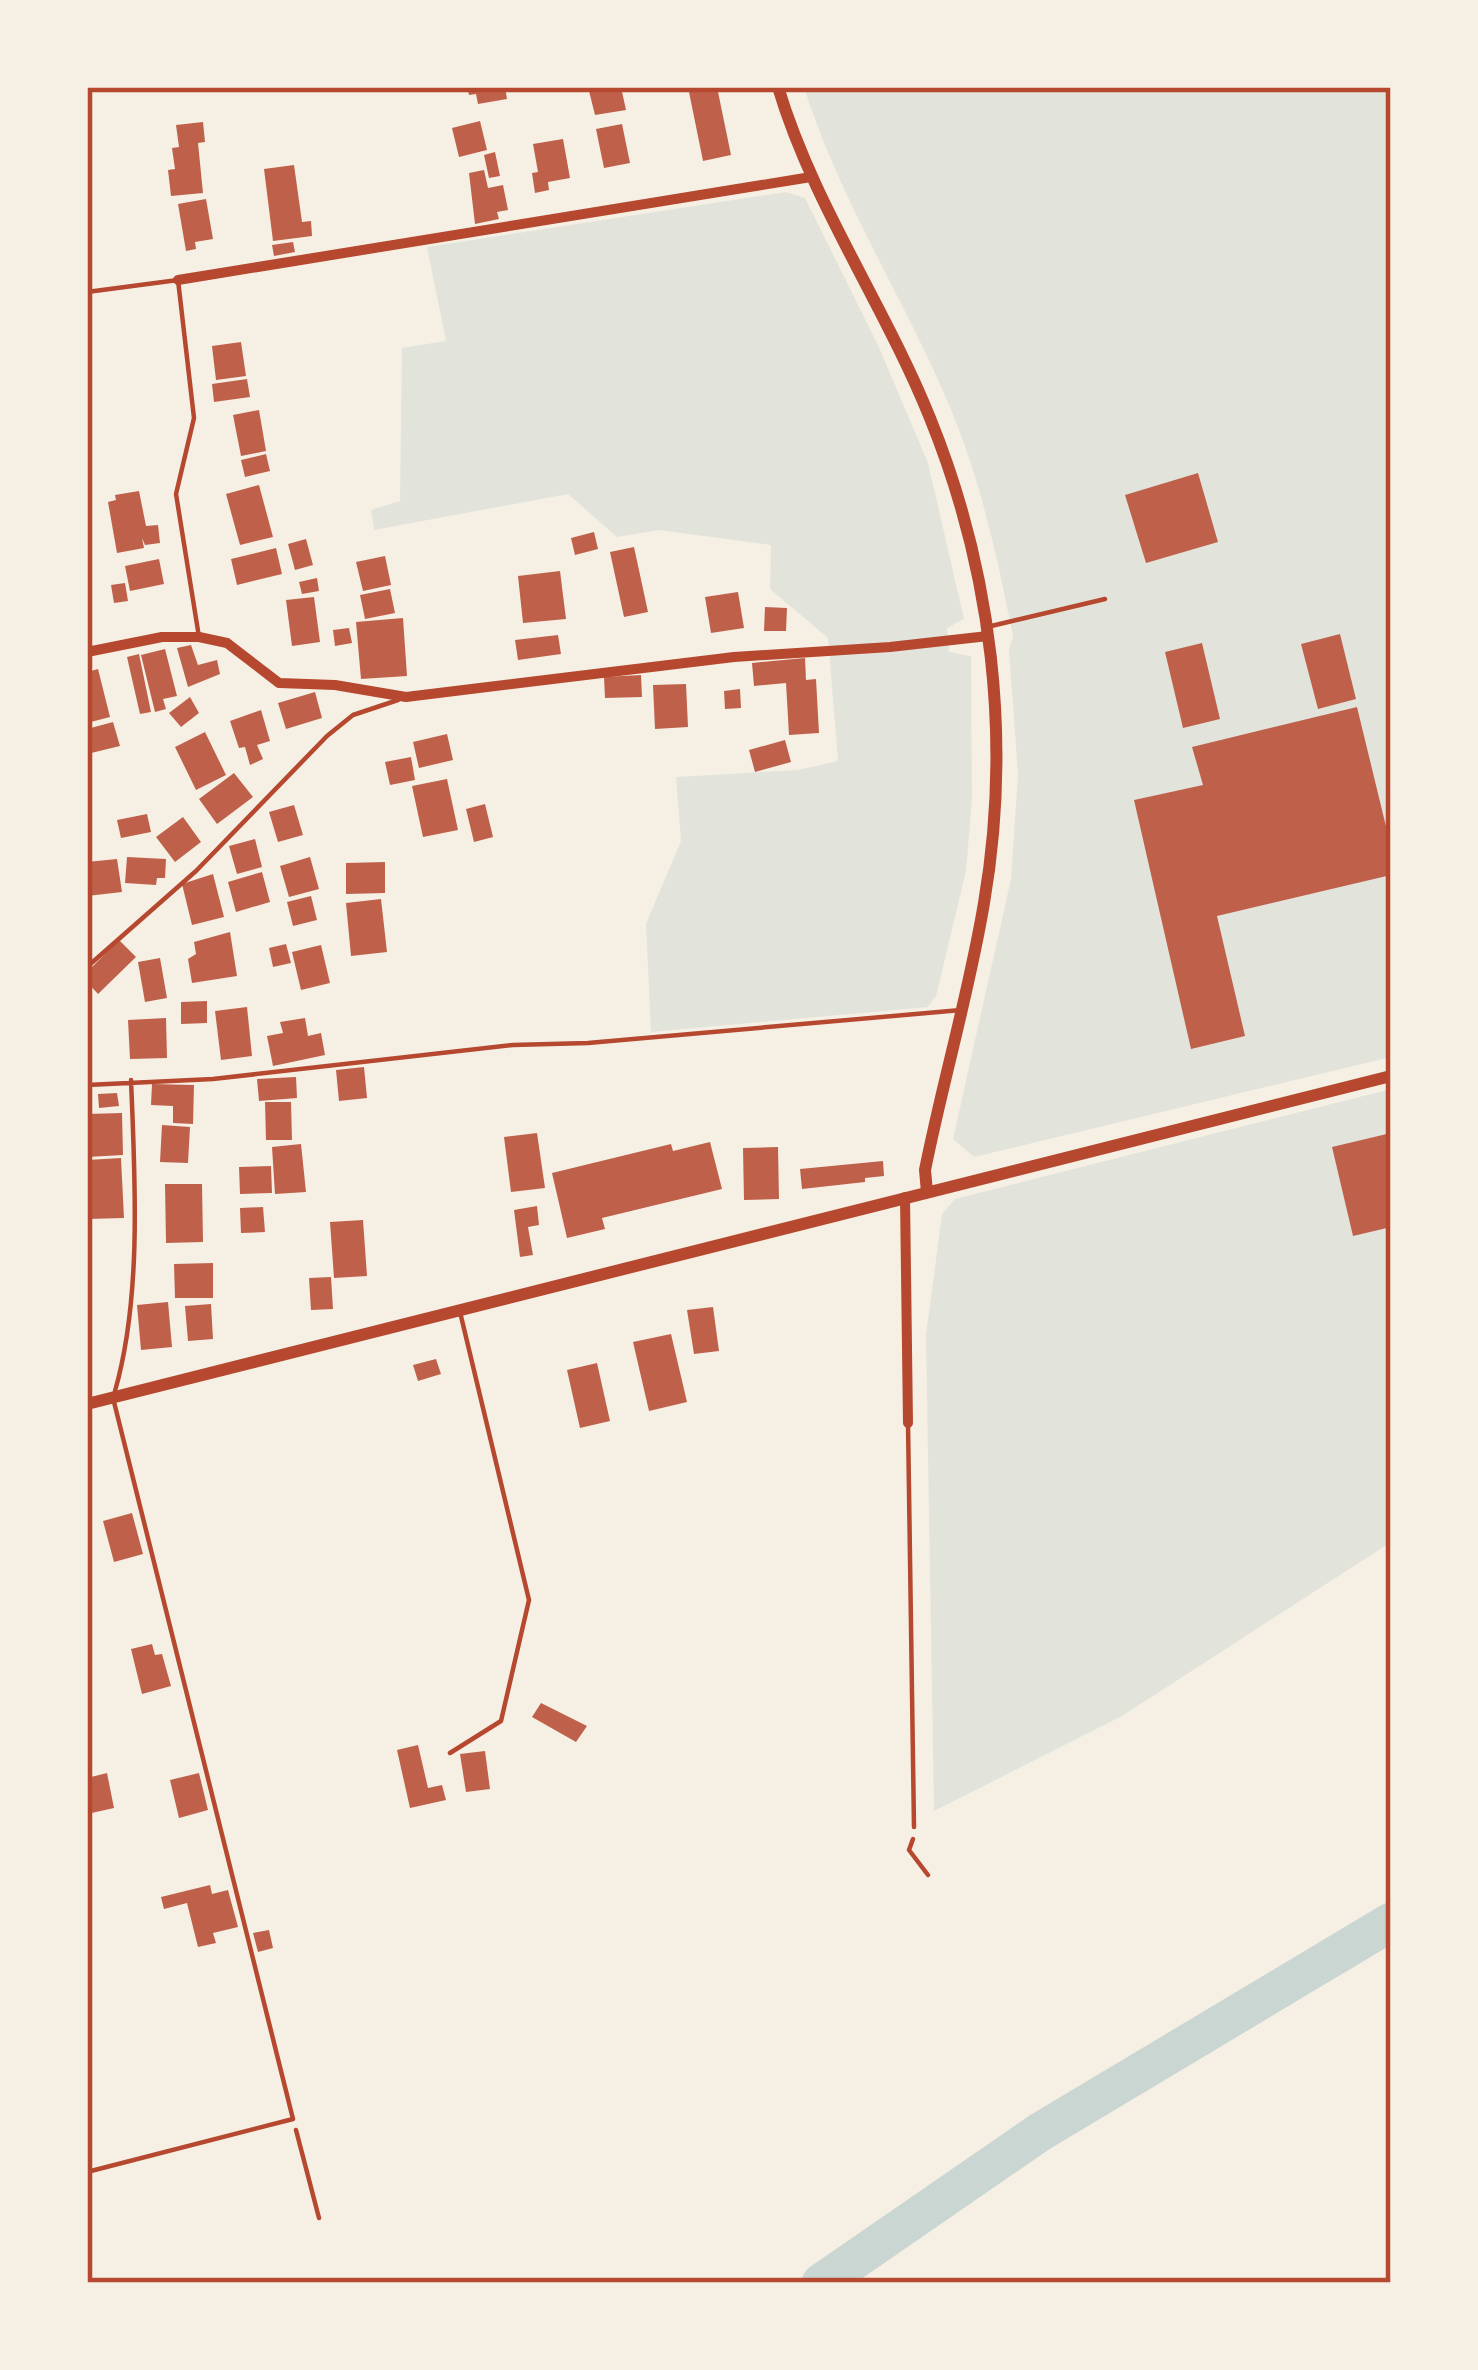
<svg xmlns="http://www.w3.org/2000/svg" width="1478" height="2370" viewBox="0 0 1478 2370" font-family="Quicksand,sans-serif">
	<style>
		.green { fill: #e2e4dc }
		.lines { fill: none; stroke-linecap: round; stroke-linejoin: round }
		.river { stroke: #c9d6d2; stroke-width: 39 }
		.building { fill: #bf614a }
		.path { stroke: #b5482f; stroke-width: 4.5 }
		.service { stroke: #b5482f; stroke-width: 4.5 }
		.minor { stroke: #b5482f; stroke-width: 10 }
		.tertiary { stroke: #b5482f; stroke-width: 12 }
		.neatline { fill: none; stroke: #b5482f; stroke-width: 4.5 }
	</style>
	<rect width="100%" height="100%" fill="#f6efe4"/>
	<!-- green -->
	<path class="green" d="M804 87H1391V1057L974 1157 953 1139 1011 879 1018 774 1009 651 1013 636C997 557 981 480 949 405 904 298 839 199 804 87Z
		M786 192 805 198 878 345 928 463 964 619 947 628 949 652 971 656 972 799 966 871 936 996 928 1007 651 1032 646 924 681 841 676 777 798 770 838 761 828 638 770 589 771 545 659 530 617 537 568 494 374 530 371 510 400 501 402 348 446 341 427 247Z
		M1391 1089V1542L1122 1716 934 1811 926 1335 942 1214 955 1199Z"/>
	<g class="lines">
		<!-- river -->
		<path class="river" d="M821 2283 1040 2132 1391 1922"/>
	</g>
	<!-- building -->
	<path class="building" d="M467 87H505L507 99 478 104 476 94 469 95Z
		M588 87H621L626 110 595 115Z
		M717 87 731 155 703 161 689 92Z
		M480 121 487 150 459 157 452 128Z
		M203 122 205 142 198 143 203 193 171 196 168 170 175 169 172 148 179 147 176 125Z
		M622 124 630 163 604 168 596 129Z
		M563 139 570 178 548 182 549 190 535 193 532 173 538 172 533 144Z
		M495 152 500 176 489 178 484 155Z
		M294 165 302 222 311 221 312 236 273 241 264 169Z
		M484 170 488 188 503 185 508 210 497 212 499 219 475 224 469 173Z
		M206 199 213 239 195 242 196 249 186 251 178 204Z
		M293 242 295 252 274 256 272 245Z
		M241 342 246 376 216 380 212 346Z
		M247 379 250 397 214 402 212 384Z
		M259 410 266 451 241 456 233 415Z
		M266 454 270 471 245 477 241 460Z
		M1198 473 1218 542 1146 563 1125 495Z
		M259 485 273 537 240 545 226 494Z
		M139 491 146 526 158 525 160 543 145 545 142 538 144 548 117 553 108 502 116 500 115 495Z
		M594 532 598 549 575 555 571 538Z
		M306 539 313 565 295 570 288 544Z
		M634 547 648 612 624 617 610 552Z
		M276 548 282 574 237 585 231 559Z
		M385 556 391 585 363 591 356 562Z
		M159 559 164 584 130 591 125 566Z
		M560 571 566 619 523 623 518 576Z
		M317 578 319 591 302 594 299 582Z
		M125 583 128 601 114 603 111 585Z
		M390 589 395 613 365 619 360 595Z
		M738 592 744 628 711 633 705 597Z
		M314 597 320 642 292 646 286 600Z
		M765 607 787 608 786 631H764Z
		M403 618 407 676 361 679 356 622Z
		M349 628 352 643 335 646 333 630Z
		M1340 634 1356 699 1318 709 1301 644Z
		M558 635 561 654 518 660 515 640Z
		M1202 643 1220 719 1183 728 1165 652Z
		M191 645 198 665 217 660 220 674 188 687 177 648Z
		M165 649 177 696 163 699 166 709 155 712 141 655Z
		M139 654 151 712 140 714 127 657Z
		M805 658 806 680 816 679 819 733 789 735 786 683 754 686 752 663Z
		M98 669 110 717 87 723V672Z
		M641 675 642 697 605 698 604 677Z
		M686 684 688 727 655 729 653 685Z
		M740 689 741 708 725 709 724 691Z
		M315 692 322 718 286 729 278 703Z
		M190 697 199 713 181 727 169 713Z
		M1357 707 1391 847V875L1217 916 1245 1036 1191 1049 1134 800 1203 785 1192 747Z
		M261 710 270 741 257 745 263 759 250 765 245 747 239 748 230 721Z
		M113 722 120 746 87 754V729Z
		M205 732 226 775 196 790 175 747Z
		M447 734 453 760 419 768 413 742Z
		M785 740 791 762 755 772 749 750Z
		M411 757 415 780 390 785 385 762Z
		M234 773 253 797 217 824 199 799Z
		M447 779 458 830 423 837 412 786Z
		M485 804 493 837 474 842 466 809Z
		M294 805 303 835 278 842 269 812Z
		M147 814 151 832 121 838 117 820Z
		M183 817 201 842 175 862 156 837Z
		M255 839 262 867 237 874 229 846Z
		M127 857 166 859 165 878H157L156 885 125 883Z
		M310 857 319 889 289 897 280 866Z
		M117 859 122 892 87 896V862Z
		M385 862V893L346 894V863Z
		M262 872 270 902 236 912 228 882Z
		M213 874 224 917 192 925 182 884Z
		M311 896 317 920 293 926 287 902Z
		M381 899 387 952 351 956 346 903Z
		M230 932 237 976 192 983 188 959 196 954 194 942Z
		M119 940 136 957 98 994 87 982V972Z
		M286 944 291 963 273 967 269 948Z
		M321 945 330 983 301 990 292 952Z
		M160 958 167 998 145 1002 138 962Z
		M207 1001V1023L181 1024V1002Z
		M247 1007 252 1056 221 1060 215 1011Z
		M166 1018 167 1058 130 1059 128 1020Z
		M305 1018 308 1036 321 1033 325 1055 273 1066 267 1036 283 1033 280 1022Z
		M364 1067 367 1098 339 1101 336 1070Z
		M296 1077 297 1098 259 1101 257 1079Z
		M152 1084 194 1085 193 1124 173 1123V1106L151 1105Z
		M117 1093 119 1106 99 1108 98 1094Z
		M265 1102H291L292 1140H266Z
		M122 1113 123 1155 87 1157V1114Z
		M162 1125 190 1127 188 1163 160 1162Z
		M537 1133 545 1188 511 1192 504 1137Z
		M1391 1133V1227L1353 1236 1332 1147Z
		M710 1142 722 1189 602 1218 605 1229 567 1238 552 1173 671 1144 673 1151Z
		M301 1144 306 1192 275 1194 272 1147Z
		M778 1147 779 1199 744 1200 743 1148Z
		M121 1158 124 1218 87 1219V1160Z
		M883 1161 884 1176 865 1178V1182L802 1189 800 1169Z
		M271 1166 272 1193 240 1194 239 1167Z
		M165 1184H202L203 1242 166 1243Z
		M537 1206 539 1225 528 1227 533 1255 520 1257 514 1210Z
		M263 1207 265 1232 241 1233 240 1208Z
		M363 1220 367 1276 334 1278 330 1222Z
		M213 1263V1298H175L174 1264Z
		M331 1277 333 1309 311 1310 309 1278Z
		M168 1302 172 1347 141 1350 137 1305Z
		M211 1304 213 1339 188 1341 185 1306Z
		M713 1307 719 1351 694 1354 687 1310Z
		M671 1334 687 1402 649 1411 633 1342Z
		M436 1359 441 1374 418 1381 413 1365Z
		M597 1363 610 1421 580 1428 567 1370Z
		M132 1513 143 1554 114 1562 103 1521Z
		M152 1644 155 1655 162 1654 171 1686 142 1694 131 1649Z
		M541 1703 587 1726 576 1742 532 1717Z
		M418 1745 428 1788 442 1785 446 1800 410 1808 397 1750Z
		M485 1751 490 1789 466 1792 460 1754Z
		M107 1773 114 1808 87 1814V1778Z
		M199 1773 208 1810 179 1818 170 1780Z
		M210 1885 212 1894 228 1890 238 1927 213 1933 216 1943 198 1947 187 1903 164 1909 161 1897Z
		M269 1930 273 1948 258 1952 253 1933Z"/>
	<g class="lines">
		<!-- path -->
		<path class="path" d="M913 1839 909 1850 928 1875
			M296 2130 319 2218"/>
		<!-- service -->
		<path class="service" d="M87 292 178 280 194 418 176 494 199 637
			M987 627 1105 599
			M87 967 196 871 327 736 353 715 398 700
			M87 1085 213 1079 513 1045 588 1043 961 1010
			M115 1391C142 1297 135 1178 131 1080
			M908 1423 914 1827
			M450 1753 501 1721 529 1600 460 1312
			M87 2172 293 2119 114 1402"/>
		<!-- minor -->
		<path class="minor" d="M178 280 811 177
			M87 652 162 637H199L227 643 279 683 335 685 406 697 734 657 890 647 988 636
			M905 1197 908 1423"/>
		<!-- tertiary -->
		<path class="tertiary" d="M778 87C813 204 885 306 930 418 992 571 1012 740 984 903 969 993 943 1080 925 1170L927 1192
			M87 1404 1391 1076"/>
	</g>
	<!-- border -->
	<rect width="1478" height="2370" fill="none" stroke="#f6efe4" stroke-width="180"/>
	<rect x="90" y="90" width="1298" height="2190" class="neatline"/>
</svg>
